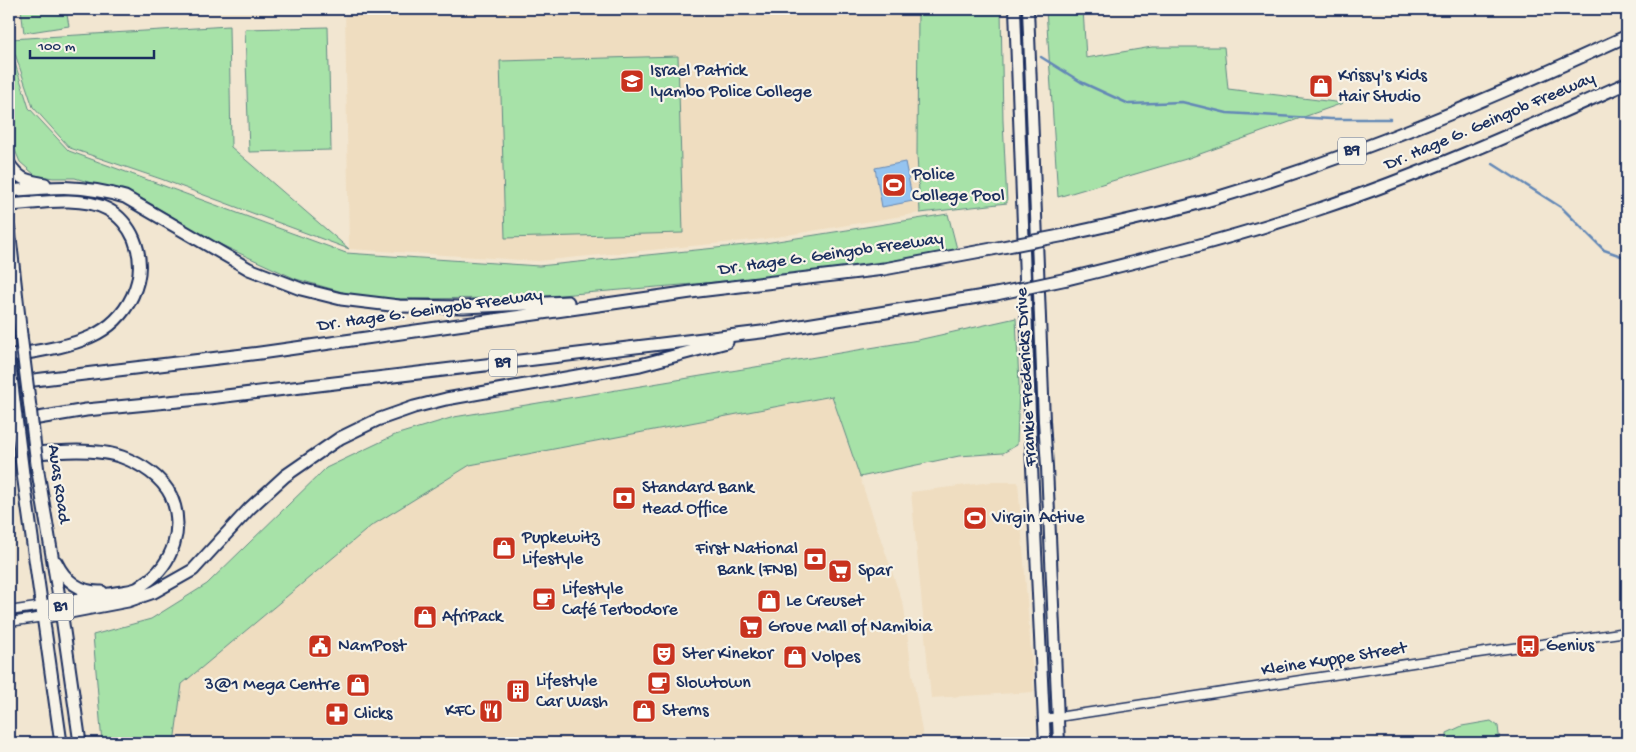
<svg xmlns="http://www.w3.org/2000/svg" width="1636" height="752" viewBox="0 0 1636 752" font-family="'Gochi Hand',sans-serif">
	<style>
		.built { fill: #efddc0 }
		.green { fill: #a7e2a8; stroke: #618883 }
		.water { fill: #95c4f0; stroke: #6488b6 }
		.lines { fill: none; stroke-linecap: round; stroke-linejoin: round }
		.stream { stroke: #6488b6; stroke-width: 2.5 }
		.minor-casing { stroke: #1b2f5e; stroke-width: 11 }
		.major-casing { stroke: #1b2f5e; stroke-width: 14 }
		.highway-casing { stroke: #1b2f5e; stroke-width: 15 }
		.minor { stroke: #f7f3e8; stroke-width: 8 }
		.major { stroke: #f7f3e8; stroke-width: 10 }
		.highway { stroke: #f7f3e8; stroke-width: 11 }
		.highway-bridge-casing { stroke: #1b2f5e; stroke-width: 15; stroke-linecap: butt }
		.highway-bridge { stroke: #f7f3e8; stroke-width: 11 }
		.labels { text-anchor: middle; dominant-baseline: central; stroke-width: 4.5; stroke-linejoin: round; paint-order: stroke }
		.shield { fill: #f7f3e8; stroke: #5d6a87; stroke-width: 1 }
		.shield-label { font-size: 16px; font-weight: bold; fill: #1b2f5e }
		.poi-label { font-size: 18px; fill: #1b2f5e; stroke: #f7f3e8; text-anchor: start }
		.street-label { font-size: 18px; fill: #1b2f5e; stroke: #f7f3e8 }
	</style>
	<rect width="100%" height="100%" fill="#f2e6d1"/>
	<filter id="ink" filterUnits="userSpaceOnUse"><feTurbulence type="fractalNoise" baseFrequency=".02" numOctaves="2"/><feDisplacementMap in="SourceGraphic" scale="10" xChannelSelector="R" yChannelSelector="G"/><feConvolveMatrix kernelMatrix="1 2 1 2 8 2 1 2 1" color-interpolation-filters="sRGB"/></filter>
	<g filter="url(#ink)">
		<!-- built -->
		<path class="built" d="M345 9H918L917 154 920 213 764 239 538 261 349 249Z
			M832 396 904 607 912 673 924 743H174L182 684 371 526 470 465Z
			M991 482H1018L1034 692 931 698 911 492Z"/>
		<!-- green -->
		<path class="green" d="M21 9H66L69 26 24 33Z
			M918 9H1001L1003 121 1007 203 920 213 917 154Z
			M1046 9H1083L1086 58 1152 47H1224L1228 89 1343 103 1186 159 1058 197Z
			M229 26 231 147 349 249 161 179 70 148 33 107 10 39Z
			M328 27 331 150 249 152 245 29Z
			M9 44 29 108 69 151 346 253 539 266 765 243 948 214 957 249 882 264 706 283 524 298 379 299 346 293 296 279 215 242 141 198 75 178H53L35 175 20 162 11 141 9 128Z
			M678 56 683 233 505 238 500 61Z
			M1016 318 1019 384 1017 445 1003 453 959 456 860 477 832 396 470 465 371 526 182 684 174 743H102L93 635 151 619 207 584 326 468 395 435 454 417 918 340Z
			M1491 721 1498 726 1500 743H1447V733L1462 726Z"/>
		<!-- water -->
		<path class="water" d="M905 162 913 201 882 207 875 168Z"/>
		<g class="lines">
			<!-- stream -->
			<path class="stream" d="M1041 57 1081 82 1129 104 1182 102 1227 113 1331 119H1390
				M1493 164 1562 208 1604 250 1627 258"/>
			<!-- minor casing -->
			<g class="minor-casing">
				<path id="minor" d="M9 611 43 606
					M9 622 44 617
					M1045 719 1478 653 1627 632"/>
			</g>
			<!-- major casing -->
			<g class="major-casing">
				<path id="major" d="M1015 9 1032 467 1045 743
					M1028 9 1044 421 1047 467 1059 743"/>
			</g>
			<!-- highway casing -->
			<g class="highway-casing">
				<path id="highway" d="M9 164C21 181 26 180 45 184
					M9 191C53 187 81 184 125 197L249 269 301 289 341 299 399 306 464 307 568 302
					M9 205C38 203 80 195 107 209 119 215 129 227 134 239 150 278 128 320 90 337 65 348 36 351 9 356
					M9 229 21 335
					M1065 235C1115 223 1166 213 1216 198 1357 156 1494 97 1627 36
					M1067 279C1152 258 1236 237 1319 209 1424 174 1526 128 1627 83
					M9 383 260 353 698 291 884 269 992 249
					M9 423 86 410 209 398 770 331 996 294
					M9 455C41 453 93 446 122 457 141 464 162 477 171 496 185 528 173 564 145 583 142 585 139 588 136 589 128 592 118 592 110 594 87 598 65 603 43 606
					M38 472 60 603 80 743
					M23 474 61 743
					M56 562C65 581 81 593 102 592
					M44 617 128 601 154 592 193 570 250 508 285 476 340 438 377 420 414 407 446 399 640 365 727 342"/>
			</g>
			<!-- minor -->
			<use href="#minor" class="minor"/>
			<!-- major -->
			<use href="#major" class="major"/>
			<!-- highway -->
			<use href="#highway" class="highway"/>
			<!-- highway-bridge casing -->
			<g class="highway-bridge-casing">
				<path id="highway-bridge" d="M992 249 1065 235
					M996 294 1067 279
					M21 335 38 472
					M9 361 23 474"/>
			</g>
			<!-- highway-bridge -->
			<use href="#highway-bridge" class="highway-bridge"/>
		</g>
	</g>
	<!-- icons -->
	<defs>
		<g id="university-square" transform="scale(1.25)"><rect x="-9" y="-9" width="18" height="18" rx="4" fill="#c8321e" stroke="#f7f3e8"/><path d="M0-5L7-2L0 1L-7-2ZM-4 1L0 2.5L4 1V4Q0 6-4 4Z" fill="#fff"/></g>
		<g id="shop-square" transform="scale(1.25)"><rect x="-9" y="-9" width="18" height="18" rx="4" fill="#c8321e" stroke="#f7f3e8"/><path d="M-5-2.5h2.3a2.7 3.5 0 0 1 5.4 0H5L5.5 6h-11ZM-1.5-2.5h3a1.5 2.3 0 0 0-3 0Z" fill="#fff"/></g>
		<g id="stadium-square" transform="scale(1.25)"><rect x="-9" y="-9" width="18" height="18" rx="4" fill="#c8321e" stroke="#f7f3e8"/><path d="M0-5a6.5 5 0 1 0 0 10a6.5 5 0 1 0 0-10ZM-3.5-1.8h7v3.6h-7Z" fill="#fff"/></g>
		<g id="bank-square" transform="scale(1.25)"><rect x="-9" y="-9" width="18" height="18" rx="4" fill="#c8321e" stroke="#f7f3e8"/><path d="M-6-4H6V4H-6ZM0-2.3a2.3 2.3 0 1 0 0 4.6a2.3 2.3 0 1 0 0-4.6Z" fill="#fff"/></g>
		<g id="supermarket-square" transform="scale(1.25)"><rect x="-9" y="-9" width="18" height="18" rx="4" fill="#c8321e" stroke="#f7f3e8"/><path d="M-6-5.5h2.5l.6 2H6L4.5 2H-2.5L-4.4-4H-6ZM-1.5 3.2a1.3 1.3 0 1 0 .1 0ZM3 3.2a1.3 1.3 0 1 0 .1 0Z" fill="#fff"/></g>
		<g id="cafe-square" transform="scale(1.25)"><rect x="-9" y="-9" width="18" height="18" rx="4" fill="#c8321e" stroke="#f7f3e8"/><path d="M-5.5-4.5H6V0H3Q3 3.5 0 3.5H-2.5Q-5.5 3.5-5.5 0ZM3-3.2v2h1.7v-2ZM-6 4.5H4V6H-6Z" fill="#fff"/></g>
		<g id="civic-square" transform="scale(1.25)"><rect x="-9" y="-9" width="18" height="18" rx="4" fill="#c8321e" stroke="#f7f3e8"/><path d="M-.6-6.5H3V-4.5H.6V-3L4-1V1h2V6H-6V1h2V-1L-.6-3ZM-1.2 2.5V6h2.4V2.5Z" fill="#fff"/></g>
		<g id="bus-square" transform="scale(1.25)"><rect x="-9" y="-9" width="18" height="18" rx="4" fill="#c8321e" stroke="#f7f3e8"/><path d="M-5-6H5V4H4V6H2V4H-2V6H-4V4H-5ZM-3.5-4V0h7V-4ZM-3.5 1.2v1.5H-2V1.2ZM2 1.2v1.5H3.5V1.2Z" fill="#fff"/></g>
		<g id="theatre-square" transform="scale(1.25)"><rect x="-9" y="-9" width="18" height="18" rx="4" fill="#c8321e" stroke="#f7f3e8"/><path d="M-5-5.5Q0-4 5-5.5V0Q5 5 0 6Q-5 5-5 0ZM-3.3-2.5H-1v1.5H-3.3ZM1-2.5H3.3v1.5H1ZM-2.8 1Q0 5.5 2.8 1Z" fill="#fff"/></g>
		<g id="building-square" transform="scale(1.25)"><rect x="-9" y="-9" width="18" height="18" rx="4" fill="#c8321e" stroke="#f7f3e8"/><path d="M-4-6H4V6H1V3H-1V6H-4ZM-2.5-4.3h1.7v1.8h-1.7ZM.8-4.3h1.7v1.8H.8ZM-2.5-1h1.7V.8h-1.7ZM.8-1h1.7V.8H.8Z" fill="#fff"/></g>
		<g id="restaurant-square" transform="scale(1.25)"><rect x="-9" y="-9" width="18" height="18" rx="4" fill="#c8321e" stroke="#f7f3e8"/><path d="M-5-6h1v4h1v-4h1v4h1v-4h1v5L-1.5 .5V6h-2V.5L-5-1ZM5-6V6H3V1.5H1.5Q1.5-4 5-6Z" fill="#fff"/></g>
		<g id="pharmacy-square" transform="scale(1.25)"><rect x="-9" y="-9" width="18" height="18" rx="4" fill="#c8321e" stroke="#f7f3e8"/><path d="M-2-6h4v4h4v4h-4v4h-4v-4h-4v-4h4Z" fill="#fff"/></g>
	</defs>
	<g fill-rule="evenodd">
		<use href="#university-square" x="632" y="81"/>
		<use href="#shop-square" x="1321" y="86"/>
		<use href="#stadium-square" x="894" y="185"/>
		<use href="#bank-square" x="624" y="498"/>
		<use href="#stadium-square" x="975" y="518"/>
		<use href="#shop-square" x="504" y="548"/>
		<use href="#bank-square" x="815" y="559"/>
		<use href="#supermarket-square" x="840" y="571"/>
		<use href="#cafe-square" x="544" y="599"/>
		<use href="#shop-square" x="769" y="601"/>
		<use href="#shop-square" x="425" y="617"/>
		<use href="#supermarket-square" x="751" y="627"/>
		<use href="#civic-square" x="320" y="646"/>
		<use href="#bus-square" x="1528" y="646"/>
		<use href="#theatre-square" x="664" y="654"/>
		<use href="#shop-square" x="795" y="657"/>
		<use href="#cafe-square" x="659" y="683"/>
		<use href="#shop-square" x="358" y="685"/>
		<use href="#building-square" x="518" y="691"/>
		<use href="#restaurant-square" x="491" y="711"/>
		<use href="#shop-square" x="644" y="711"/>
		<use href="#pharmacy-square" x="337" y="714"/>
	</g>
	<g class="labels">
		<!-- shield labels -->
		<g class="shield">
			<rect x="1338" y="137.5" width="28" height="27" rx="4"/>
			<rect x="489" y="349.5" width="28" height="27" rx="4"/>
			<rect x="48.5" y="593.5" width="25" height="27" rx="4"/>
		</g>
		<g class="shield-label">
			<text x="1352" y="151">B9</text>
			<text x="503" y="363">B9</text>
			<text x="61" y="607">B1</text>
		</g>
		<!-- poi labels -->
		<g class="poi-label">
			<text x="650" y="71">Israel Patrick<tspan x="650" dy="21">Iyambo Police College</tspan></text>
			<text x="1338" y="76">Krissy's Kids<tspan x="1338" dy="21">Hair Studio</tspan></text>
			<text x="912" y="175">Police<tspan x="912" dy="21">College Pool</tspan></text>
			<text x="642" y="488">Standard Bank<tspan x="642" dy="21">Head Office</tspan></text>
			<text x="992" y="518">Virgin Active</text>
			<text x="522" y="538">Pupkewitz<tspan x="522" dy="21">Lifestyle</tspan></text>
			<text x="798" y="549" text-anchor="end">First National<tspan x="798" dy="21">Bank (FNB)</tspan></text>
			<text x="858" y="571">Spar</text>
			<text x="562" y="589">Lifestyle<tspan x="562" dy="21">Café Terbodore</tspan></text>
			<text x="786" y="601">Le Creuset</text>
			<text x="442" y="617">AfriPack</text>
			<text x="768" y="627">Grove Mall of Namibia</text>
			<text x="338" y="646">NamPost</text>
			<text x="1546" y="646">Genius</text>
			<text x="682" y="654">Ster Kinekor</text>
			<text x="812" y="657">Volpes</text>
			<text x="536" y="681">Lifestyle<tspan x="536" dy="21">Car Wash</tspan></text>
			<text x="676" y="683">Slowtown</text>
			<text x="340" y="685" text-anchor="end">3@1 Mega Centre</text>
			<text x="474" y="711" text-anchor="end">KFC</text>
			<text x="662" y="711">Sterns</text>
			<text x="354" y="714">Clicks</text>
		</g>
		<!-- street labels -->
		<g class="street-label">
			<text transform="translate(1490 122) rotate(-23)">Dr. Hage G. Geingob Freeway</text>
			<text transform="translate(831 255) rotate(-8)">Dr. Hage G. Geingob Freeway</text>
			<text transform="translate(430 311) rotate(-8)">Dr. Hage G. Geingob Freeway</text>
			<text transform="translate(1027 377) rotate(-93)">Frankie Fredericks Drive</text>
			<text transform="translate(58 484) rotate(82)">Auas Road</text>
			<text transform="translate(1334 660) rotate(-9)">Kleine Kuppe Street</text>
		</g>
	</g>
	<!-- margin -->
	<rect width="1636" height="752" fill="none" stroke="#f7f3e8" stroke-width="30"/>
	<rect x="15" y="15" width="1606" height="722" fill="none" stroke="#1b2f5e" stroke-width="2" filter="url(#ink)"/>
	<!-- scale -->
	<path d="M30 50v8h124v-8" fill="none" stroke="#1b2f5e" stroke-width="2.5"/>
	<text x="38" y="50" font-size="15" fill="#1b2f5e" stroke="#f7f3e8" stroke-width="4" paint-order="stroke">100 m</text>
</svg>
